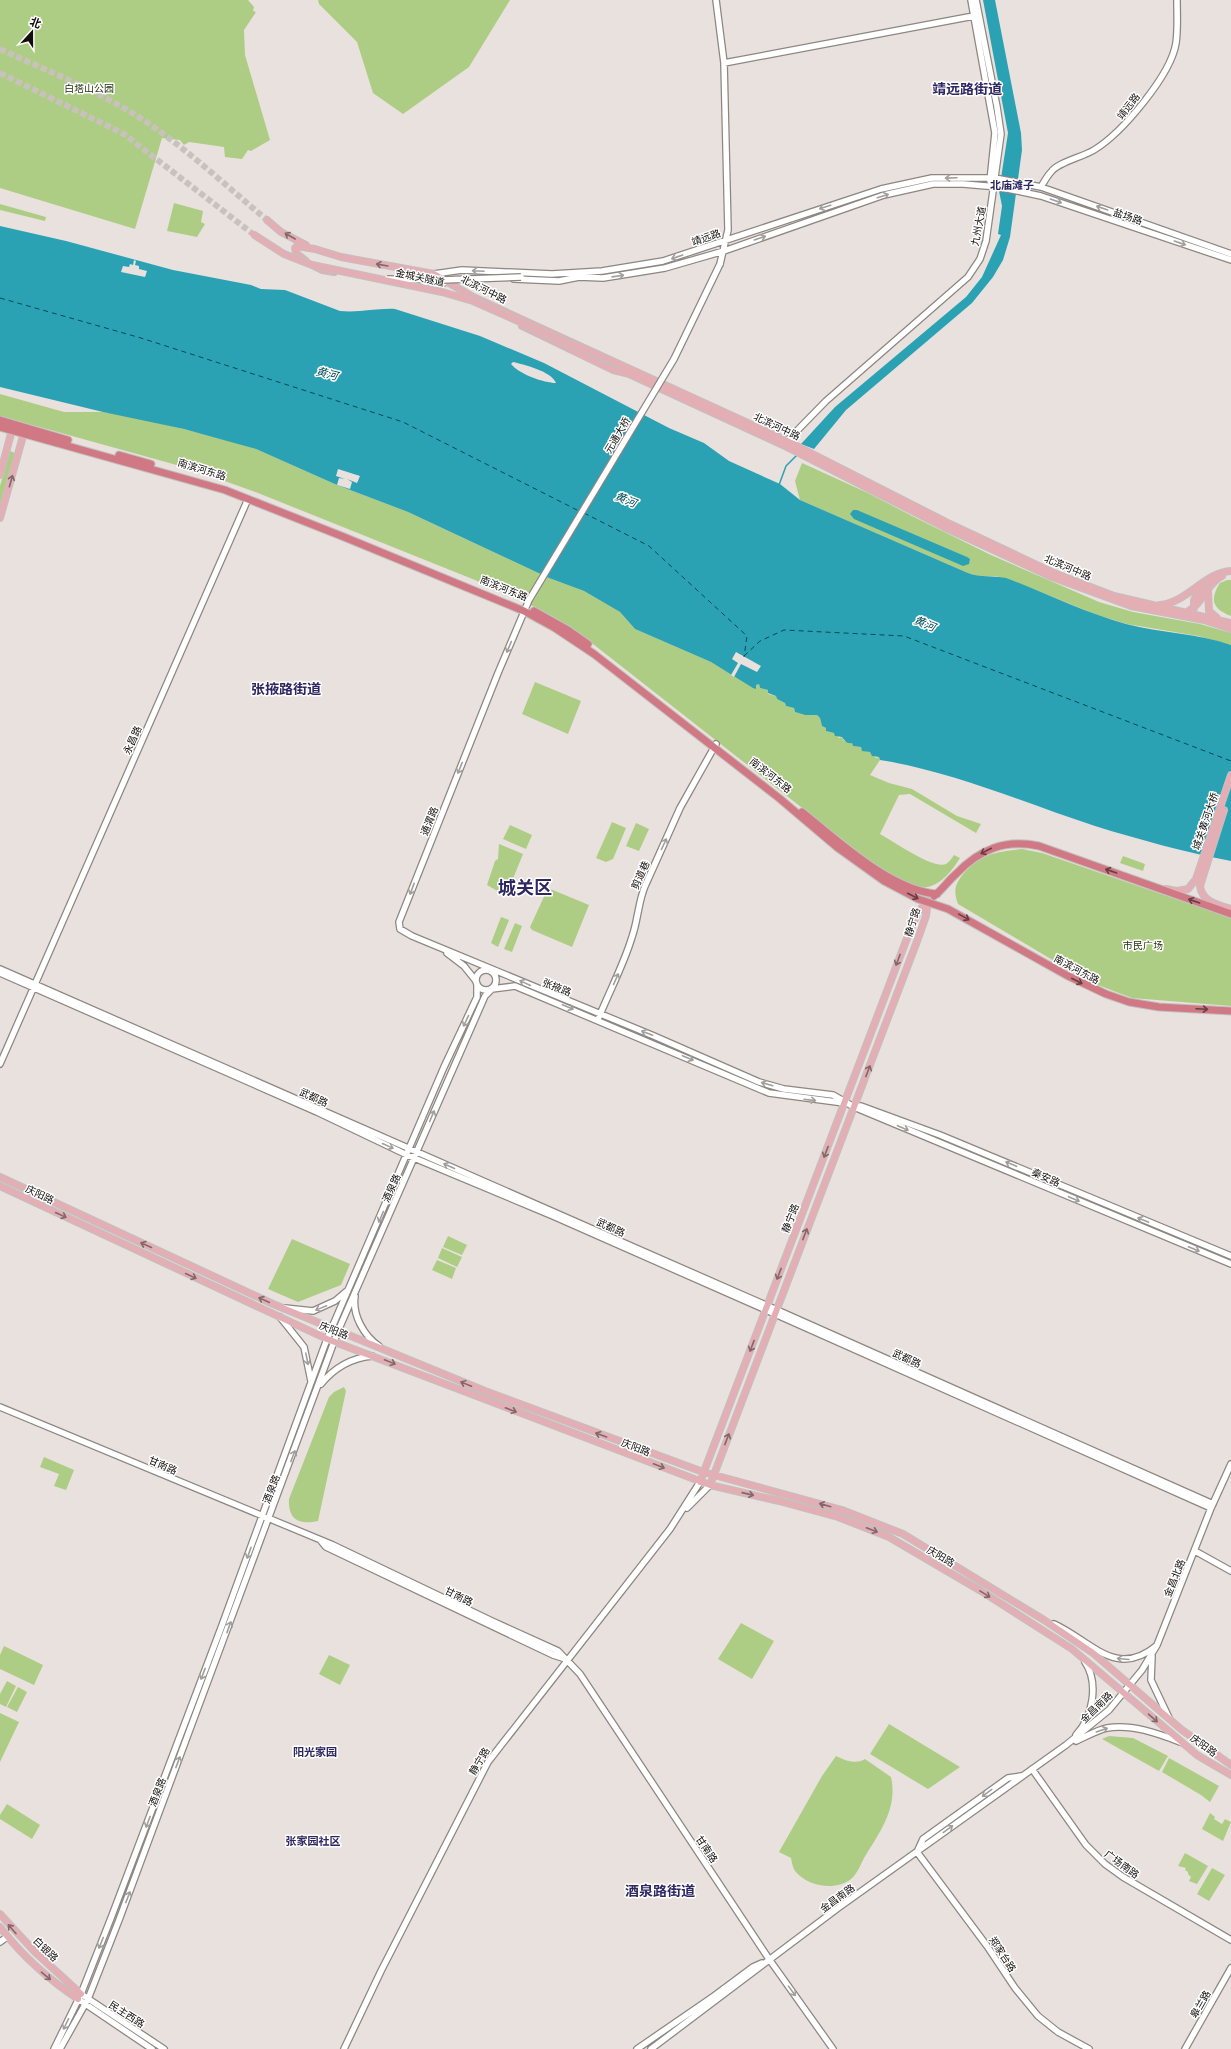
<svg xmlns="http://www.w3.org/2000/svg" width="1231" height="2049" viewBox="0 0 1231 2049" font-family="'Open Sans','Noto Sans SC',sans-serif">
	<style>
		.green { fill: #aecd84 }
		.water { fill: #2aa2b4; fill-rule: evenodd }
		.pier { fill: #e9e1dd }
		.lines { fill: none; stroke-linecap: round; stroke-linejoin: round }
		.stream { stroke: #2aa2b4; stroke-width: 1.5 }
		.ferry { stroke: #044b55; stroke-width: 1; stroke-dasharray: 5 4; stroke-linecap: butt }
		.primary-tunnel { stroke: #c9c1be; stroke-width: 6; stroke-dasharray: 6 3; stroke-linecap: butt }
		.secondary-casing { stroke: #8d8681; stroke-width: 8 }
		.primary-casing { stroke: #c1c0c0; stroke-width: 8 }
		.highway-casing { stroke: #c1c0c0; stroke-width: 9 }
		.secondary { stroke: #fff; stroke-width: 5.5 }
		.primary { stroke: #e3afb5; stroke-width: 6 }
		.highway { stroke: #d07984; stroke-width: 7 }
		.secondary-bridge-casing { stroke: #8d8681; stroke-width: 8; stroke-linecap: butt }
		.primary-bridge-casing { stroke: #c1c0c0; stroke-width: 8; stroke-linecap: butt }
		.secondary-bridge { stroke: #fff; stroke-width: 5.5 }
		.primary-bridge { stroke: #e3afb5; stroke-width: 6 }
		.oneway { stroke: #a09f9e }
		.oneway2 { stroke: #846769 }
		.oneway3 { stroke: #673e42 }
		.labels { text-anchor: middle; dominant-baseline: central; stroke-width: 3; stroke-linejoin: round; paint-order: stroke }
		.park-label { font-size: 10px; fill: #24330b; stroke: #fff }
		.street-label { font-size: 10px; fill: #110e0c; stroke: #fff }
		.neighbourhood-label { font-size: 11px; font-weight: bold; fill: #2f2762; stroke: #fff }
		.water-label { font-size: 11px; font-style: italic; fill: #044b55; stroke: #fff }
		.district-label { font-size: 14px; font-weight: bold; fill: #2f2762; stroke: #fff }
		.town-label { font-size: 18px; font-weight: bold; fill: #2f2762; stroke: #fff }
	</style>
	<rect width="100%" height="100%" fill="#e9e1dd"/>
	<!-- green -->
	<path class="green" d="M0 0H248L254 7 253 11 256 12 244 30 245 55 270 140 251 151 248 150 242 159 225 157 224 147 189 142 184 145 180 140 162 138 135 229 0 188Z
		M318 0H510L469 67 403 114 373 93 357 42 319 4Z
		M174 203 203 211 201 222 205 224 197 237 167 231Z
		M0 204 46 217 45 221 0 210Z
		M0 394 64 412H103L126 415 217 437 256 449 337 485 408 512 549 578 584 591 620 612 635 629 711 662 750 685 759 684 760 688 768 690V694L776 696 777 699 785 703 786 706 794 708 795 712 805 715H817L820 718 822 726 826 728V731L834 733 839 738 842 737 844 741 852 742 853 746 861 747 862 750 870 752 876 758 879 757 880 760 870 775 889 783 912 789 957 816 981 824 976 833 910 794 899 795 880 834C893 841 934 870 946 864 949 862 952 858 954 855L960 858C928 909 906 883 866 858L593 644 559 620 535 607 475 580 258 493 191 469 0 416Z
		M10 451 15 453 0 505V486Z
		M802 463 868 493 914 517 991 555 1099 602 1133 612 1200 624 1231 633V645L1198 636 1127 624 1097 615 1031 588 996 576H977L968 573 800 500 795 481Z
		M1227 580H1231V616C1213 609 1209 600 1220 583Z
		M535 682 581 701 568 734 522 714Z
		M612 822 626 828 613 859 606 862 596 858Z
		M636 823 649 829 639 851 626 846Z
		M510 825 532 835 526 849 503 839Z
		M499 844 523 854 506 896 487 885 495 861 498 859Z
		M1022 849 1042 853 1231 918V1006L1132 998 1098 985 1066 968 958 904C953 890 955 884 964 873 982 853 997 852 1022 849Z
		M1123 856 1145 864 1143 871 1120 863Z
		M548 888 589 905 572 947 532 930 530 927Z
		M501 917 509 920 498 947 491 943Z
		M515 923 522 926 512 952 504 949Z
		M448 1236 467 1245 462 1255 443 1247Z
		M292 1239 350 1264 341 1285 298 1302 268 1289Z
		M442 1248 462 1257 457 1267 438 1258Z
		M437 1260 456 1268 452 1279 432 1270Z
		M344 1387 346 1391 318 1521C299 1525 288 1520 289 1499L329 1397 334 1392Z
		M44 1457 74 1470 66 1490 54 1486 59 1474 40 1467Z
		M741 1623 774 1641 752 1679 718 1659Z
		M4 1646 43 1665 34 1685 0 1669V1655Z
		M329 1655 350 1665 340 1685 319 1674Z
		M7 1681 16 1686 6 1707 0 1704V1694Z
		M18 1687 27 1692 17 1712 7 1707Z
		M0 1713 19 1722 0 1762Z
		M889 1724 960 1767 928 1789 870 1754Z
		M1109 1736 1133 1738 1168 1756 1159 1771 1102 1739Z
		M836 1756C844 1760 856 1765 865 1759L891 1777C898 1808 880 1832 864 1858 861 1864 857 1874 851 1879 836 1891 809 1887 796 1872 793 1869 792 1863 791 1858L779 1852 822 1776Z
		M1169 1758 1219 1786 1210 1802 1201 1795 1162 1772Z
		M7 1804 40 1825 32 1839 0 1819V1815Z
		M1210 1813 1215 1817 1214 1819 1222 1824 1225 1819 1231 1822 1223 1841 1202 1829Z
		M1185 1853 1208 1866 1197 1884 1189 1881 1191 1877 1188 1874V1872L1185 1870 1186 1868 1178 1866Z
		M1212 1868 1225 1875 1209 1901 1197 1894Z"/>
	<!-- water -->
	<path class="water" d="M983 0H995L1021 133 1022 150 1010 237 1003 260 993 277 972 303 846 410 814 449 801 444 835 407 966 297 982 277 1001 235 998 234 1002 206 999 191 1008 133Z
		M0 226 66 241 173 270 251 285 261 289 285 290 340 311C359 313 377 308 395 309L480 336 544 363 669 428 704 443 729 461 780 484 800 500 968 573C980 578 993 575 1006 578 1046 593 1085 613 1126 624 1161 633 1197 633 1231 645V861C1185 852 1140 840 1095 826 1024 803 955 772 880 760L879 757 872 756 870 752 862 751 861 747 853 746 852 743C847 744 845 741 842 737L835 736 834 733 826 731V728L822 726 820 718 817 715H805L795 712 794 708 786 706 785 703 777 699 776 696 768 693V690L760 688 759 684 756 685V689L753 688 711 662 635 629 620 612 584 591 549 578 408 512 337 485 256 449 184 429 103 412 0 387ZM513 362C525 365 551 371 556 383 544 383 519 374 511 364Z
		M853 510H857L967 557 970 559 969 564 963 566 854 519 850 514Z"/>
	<!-- pier -->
	<path class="pier" d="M134 260 136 261 135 265 139 266V269L147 271 145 277 121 272 123 266 129 267 130 264 133 265Z
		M338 469 360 476 357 483 347 479 352 482 350 489 337 485 339 478 345 479 336 476Z
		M736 652 761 666 757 672 741 664 734 677 731 675 738 663 732 659Z"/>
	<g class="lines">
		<!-- stream -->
		<path class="stream" d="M779 485 786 466 797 455"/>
		<!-- ferry -->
		<path class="ferry" d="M0 298 141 338 403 422 579 511
			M584 513 649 546 747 636 744 657
			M744 656 760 641 784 630 904 636 1231 761"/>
		<!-- primary-tunnel -->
		<path class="primary-tunnel" d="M0 49C45 70 94 89 137 116 183 145 225 185 267 220
			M0 73 124 134 253 234"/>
		<!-- secondary casing -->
		<g class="secondary-casing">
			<path id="secondary" d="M716 0 724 63 728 230 720 264
				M971 0 995 133 990 181
				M724 63 979 15
				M1041 187C1044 182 1047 176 1051 172 1058 162 1083 157 1094 150 1122 133 1171 75 1176 43 1178 29 1177 14 1177 0
				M514 279 559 281 579 277 603 278 665 268 724 251 884 195 933 184H963L998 187 1041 196 1231 260
				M421 286 434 274 462 270 552 274 602 271 663 261 881 189 932 178H995L1041 187 1231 254
				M430 288 449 281
				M784 444 826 401 968 277 980 259 986 241 1001 134 997 107 976 0
				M529 600 498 673 399 922 400 929 412 936 654 1036 759 1082 784 1089 833 1095 854 1107 1231 1264
				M447 953 464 966 476 981
				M0 969 777 1310 1213 1504
				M476 980a10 10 0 1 1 20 0a10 10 0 1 1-20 0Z
				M0 973 317 1112 407 1155 553 1216 766 1310 1211 1508
				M599 1017C610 990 624 964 632 937 638 920 638 903 645 886L680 808 716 744
				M0 1064 248 499
				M854 1107 861 1106 940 1135 1231 1256
				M355 1296C352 1315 364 1336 379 1346
				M285 1308 313 1311 335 1301 348 1290
				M280 1317 304 1347 311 1381
				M321 1384C334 1368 352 1358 372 1356
				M0 1407 333 1545 492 1621 558 1651 580 1674 769 1959 833 2049
				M687 1508 710 1485
				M321 1541 326 1547 553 1655 566 1659
				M1195 1551 1231 1571
				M1054 1624C1091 1641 1116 1679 1156 1646
				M1152 1656 1151 1680 1169 1718
				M1076 1735C1093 1717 1099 1683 1085 1662
				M1076 1741C1085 1737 1097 1730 1107 1728 1132 1724 1157 1733 1180 1742
				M1032 1769 1086 1845 1105 1864 1123 1877 1231 1940
				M918 1850 923 1839 1008 1778 1021 1776
				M917 1852 987 1946 1015 1988 1038 2016 1058 2032 1089 2049
				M0 1942 7 1937
				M81 1994 164 2049
				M78 1999 152 2049
				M54 2049 81 1994 111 1918 221 1628 327 1339 444 1067 477 997V984
				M60 2049 88 1999 119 1920 338 1331 485 996 492 989 515 986 769 1093 844 1103
				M344 2049 381 1971 488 1762 670 1529 700 1482
				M637 2049 714 1996 753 1967 762 1963
				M651 2049 838 1908 1066 1745 1109 1710 1142 1670 1157 1645 1211 1508 1231 1464
				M1185 2049 1231 1968"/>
		</g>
		<!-- primary casing -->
		<g class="primary-casing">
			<path id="primary" d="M267 220 281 232 306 245
				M306 261 296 253 295 248 297 246 315 249 341 257 434 274 473 297 785 440 946 522 1054 573 1114 596 1231 623
				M314 266 322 270 334 272
				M522 326 613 370 630 374
				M627 373 783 445 944 527 1052 577 1131 606 1204 620 1231 629
				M0 475 13 426
				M0 518 25 429
				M1208 591 1209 611 1217 618
				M1160 605C1188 602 1205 572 1231 571
				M1194 608V600L1203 584
				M1187 612C1203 604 1206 584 1222 576
				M1224 810 1200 886C1202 902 1218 905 1231 909
				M1166 889 1177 891 1188 889 1196 879 1231 775
				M0 1177 273 1304 485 1391 703 1472 842 1510 903 1534 1044 1620 1093 1653 1182 1730 1231 1765
				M0 1186 327 1339 710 1485 779 1501 838 1517 889 1537 981 1591 1072 1649 1197 1755 1231 1775
				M700 1482 909 933 918 912 928 901
				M710 1485 916 944 926 916 928 901
				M0 1914 35 1952 81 1994
				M0 1927C22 1956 48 1979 78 1999"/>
		</g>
		<!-- highway casing -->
		<g class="highway-casing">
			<path id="highway" d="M0 420 68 440
				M0 427 225 490 344 537 524 611 555 628 594 654 779 798 838 848 884 881 918 899 948 909 1068 976 1106 994 1129 1002 1159 1007 1231 1011
				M119 455 151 464
				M534 611 568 630 588 644
				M802 812C837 840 891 891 937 894
				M934 896C942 890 948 881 956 874 980 849 1005 839 1039 846L1231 914"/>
		</g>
		<!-- secondary -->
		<use href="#secondary" class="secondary"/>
		<!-- primary -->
		<use href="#primary" class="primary"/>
		<!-- highway -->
		<use href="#highway" class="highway"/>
		<!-- secondary-bridge casing -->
		<g class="secondary-bridge-casing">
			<path id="secondary-bridge" d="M387 279 442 280 521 277
				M529 600 674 359 720 264"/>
		</g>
		<!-- primary-bridge casing -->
		<g class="primary-bridge-casing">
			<path id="primary-bridge" d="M253 234 284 254 312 265 442 292 473 301 581 349"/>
		</g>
		<!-- secondary-bridge -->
		<use href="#secondary-bridge" class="secondary-bridge"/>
		<!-- primary-bridge -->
		<use href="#primary-bridge" class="primary-bridge"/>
	</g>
	<!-- one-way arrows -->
	<defs><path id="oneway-shaft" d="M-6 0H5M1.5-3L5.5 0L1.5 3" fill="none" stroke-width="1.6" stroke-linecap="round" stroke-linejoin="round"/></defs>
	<g class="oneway">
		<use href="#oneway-shaft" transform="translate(951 178) rotate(178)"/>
		<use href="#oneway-shaft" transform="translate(883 196) rotate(-17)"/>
		<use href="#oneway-shaft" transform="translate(1056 201) rotate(19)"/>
		<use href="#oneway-shaft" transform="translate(825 207) rotate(162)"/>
		<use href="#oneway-shaft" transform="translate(1102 208) rotate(-161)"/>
		<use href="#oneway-shaft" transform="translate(760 238) rotate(-19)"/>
		<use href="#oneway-shaft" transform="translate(1180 243) rotate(19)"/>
		<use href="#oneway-shaft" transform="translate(677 257) rotate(161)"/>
		<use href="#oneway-shaft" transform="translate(478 271) rotate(-177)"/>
		<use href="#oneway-shaft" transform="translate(618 276) rotate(-8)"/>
		<use href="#oneway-shaft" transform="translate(509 647) rotate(113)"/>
		<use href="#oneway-shaft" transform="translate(460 768) rotate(112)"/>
		<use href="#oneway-shaft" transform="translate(664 844) rotate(-65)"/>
		<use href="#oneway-shaft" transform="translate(412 889) rotate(111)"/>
		<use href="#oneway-shaft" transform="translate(616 979) rotate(-66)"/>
		<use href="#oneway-shaft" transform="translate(525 983) rotate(-155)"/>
		<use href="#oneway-shaft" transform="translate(568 1007) rotate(23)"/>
		<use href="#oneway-shaft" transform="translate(466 1021) rotate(115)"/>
		<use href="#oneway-shaft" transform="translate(647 1033) rotate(-159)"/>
		<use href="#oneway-shaft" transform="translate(688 1058) rotate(23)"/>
		<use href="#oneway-shaft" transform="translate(767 1084) rotate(-164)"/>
		<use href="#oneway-shaft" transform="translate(810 1100) rotate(7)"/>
		<use href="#oneway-shaft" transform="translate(432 1116) rotate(-67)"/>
		<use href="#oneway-shaft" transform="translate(903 1128) rotate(23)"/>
		<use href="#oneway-shaft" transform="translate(388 1146) rotate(25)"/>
		<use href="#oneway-shaft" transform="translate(1011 1164) rotate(-157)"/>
		<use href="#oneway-shaft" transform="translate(449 1166) rotate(-156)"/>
		<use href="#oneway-shaft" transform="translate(1074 1199) rotate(23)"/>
		<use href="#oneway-shaft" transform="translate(381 1217) rotate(113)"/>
		<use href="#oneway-shaft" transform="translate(1143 1220) rotate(-157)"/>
		<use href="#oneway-shaft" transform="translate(1194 1249) rotate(23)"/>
		<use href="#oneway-shaft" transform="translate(321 1308) rotate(158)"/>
		<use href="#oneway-shaft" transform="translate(307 1359) rotate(78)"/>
		<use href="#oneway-shaft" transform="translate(293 1456) rotate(-69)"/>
		<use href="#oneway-shaft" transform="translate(249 1553) rotate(110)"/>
		<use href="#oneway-shaft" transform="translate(229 1627) rotate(-70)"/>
		<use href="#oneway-shaft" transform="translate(1123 1659) rotate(-175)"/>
		<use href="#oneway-shaft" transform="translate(203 1674) rotate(111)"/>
		<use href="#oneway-shaft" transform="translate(1102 1730) rotate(-19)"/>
		<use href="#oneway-shaft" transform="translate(178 1762) rotate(-69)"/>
		<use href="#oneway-shaft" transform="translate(987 1793) rotate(144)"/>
		<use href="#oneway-shaft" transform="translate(148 1822) rotate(111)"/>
		<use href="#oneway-shaft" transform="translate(948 1829) rotate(-36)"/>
		<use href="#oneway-shaft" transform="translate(128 1897) rotate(-69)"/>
		<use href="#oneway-shaft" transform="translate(101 1943) rotate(112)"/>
		<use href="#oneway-shaft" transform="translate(792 1991) rotate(54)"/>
		<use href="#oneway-shaft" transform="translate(66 2024) rotate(116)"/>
	</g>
	<g class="oneway2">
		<use href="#oneway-shaft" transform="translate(290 236) rotate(-150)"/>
		<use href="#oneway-shaft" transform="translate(382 265) rotate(-170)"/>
		<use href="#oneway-shaft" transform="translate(11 481) rotate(-74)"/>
		<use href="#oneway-shaft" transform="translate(898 960) rotate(111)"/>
		<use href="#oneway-shaft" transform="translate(868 1071) rotate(-69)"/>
		<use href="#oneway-shaft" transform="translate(826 1152) rotate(111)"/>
		<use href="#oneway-shaft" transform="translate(61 1215) rotate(25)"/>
		<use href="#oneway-shaft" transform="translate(805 1234) rotate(-69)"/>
		<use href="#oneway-shaft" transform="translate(146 1245) rotate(-156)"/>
		<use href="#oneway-shaft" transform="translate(779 1274) rotate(111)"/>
		<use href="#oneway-shaft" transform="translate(191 1276) rotate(25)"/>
		<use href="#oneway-shaft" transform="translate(264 1300) rotate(-155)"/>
		<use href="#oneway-shaft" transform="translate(752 1346) rotate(111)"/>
		<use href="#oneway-shaft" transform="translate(390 1362) rotate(22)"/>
		<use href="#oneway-shaft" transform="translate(466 1384) rotate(-158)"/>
		<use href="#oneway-shaft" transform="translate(511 1410) rotate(21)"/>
		<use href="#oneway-shaft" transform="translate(601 1435) rotate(-160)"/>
		<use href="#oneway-shaft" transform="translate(727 1439) rotate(-69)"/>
		<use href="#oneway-shaft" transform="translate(659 1466) rotate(21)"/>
		<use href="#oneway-shaft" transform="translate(748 1494) rotate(13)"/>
		<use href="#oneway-shaft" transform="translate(825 1505) rotate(-164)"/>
		<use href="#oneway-shaft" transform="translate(872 1530) rotate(21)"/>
		<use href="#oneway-shaft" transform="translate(985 1594) rotate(32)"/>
		<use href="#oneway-shaft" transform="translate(1153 1718) rotate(41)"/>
		<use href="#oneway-shaft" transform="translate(12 1929) rotate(-131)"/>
		<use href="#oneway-shaft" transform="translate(46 1976) rotate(40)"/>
	</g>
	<g class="oneway3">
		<use href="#oneway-shaft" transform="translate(986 851) rotate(153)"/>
		<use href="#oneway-shaft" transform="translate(1111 871) rotate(-161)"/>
		<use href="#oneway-shaft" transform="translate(913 896) rotate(27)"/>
		<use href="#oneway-shaft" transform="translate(1194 901) rotate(-161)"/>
		<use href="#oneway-shaft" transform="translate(964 917) rotate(29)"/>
		<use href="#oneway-shaft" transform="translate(1077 981) rotate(27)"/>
		<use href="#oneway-shaft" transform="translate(1202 1009) rotate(3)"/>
	</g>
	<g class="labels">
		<!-- park labels -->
		<g class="park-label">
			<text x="89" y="88">白塔山公园</text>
			<text x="1143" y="945">市民广场</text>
		</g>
		<!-- street labels -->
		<g class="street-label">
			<text transform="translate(1128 106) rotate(-52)">靖远路</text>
			<text transform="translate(1128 216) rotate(19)">盐场路</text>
			<text transform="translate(978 226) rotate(-79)">九州大道</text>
			<text transform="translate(706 237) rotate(-19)">靖远路</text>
			<text transform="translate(420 277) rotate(12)">金城关隧道</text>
			<text transform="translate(484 289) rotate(27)">北滨河中路</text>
			<text transform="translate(777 426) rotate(25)">北滨河中路</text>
			<text transform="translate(617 435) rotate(-59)">元通大桥</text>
			<text transform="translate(202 469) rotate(17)">南滨河东路</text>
			<text transform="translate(1068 567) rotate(23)">北滨河中路</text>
			<text transform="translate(504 588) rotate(22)">南滨河东路</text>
			<text transform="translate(132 740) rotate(-66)">永昌路</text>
			<text transform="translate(771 775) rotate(38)">南滨河东路</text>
			<text transform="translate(429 821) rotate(-68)">通渭路</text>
			<text transform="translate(1205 821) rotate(-71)">城关黄河大桥</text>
			<text transform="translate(640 875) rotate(-66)">剪道巷</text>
			<text transform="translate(912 922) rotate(-73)">静宁路</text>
			<text transform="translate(1077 969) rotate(28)">南滨河东路</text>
			<text transform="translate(557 987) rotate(22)">张掖路</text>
			<text transform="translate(314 1097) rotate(24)">武都路</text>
			<text transform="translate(1046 1177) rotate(23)">秦安路</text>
			<text transform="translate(391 1188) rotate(-66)">酒泉路</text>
			<text transform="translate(40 1194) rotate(25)">庆阳路</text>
			<text transform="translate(790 1218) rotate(-69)">静宁路</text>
			<text transform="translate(611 1227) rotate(24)">武都路</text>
			<text transform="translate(334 1330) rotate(22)">庆阳路</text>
			<text transform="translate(907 1358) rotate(24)">武都路</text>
			<text transform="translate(636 1447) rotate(21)">庆阳路</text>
			<text transform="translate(163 1465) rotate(23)">甘南路</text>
			<text transform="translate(271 1489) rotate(-69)">酒泉路</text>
			<text transform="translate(941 1556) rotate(31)">庆阳路</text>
			<text transform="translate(1174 1578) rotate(-68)">金昌北路</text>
			<text transform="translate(459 1596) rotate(26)">甘南路</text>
			<text transform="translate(1096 1707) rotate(-44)">金昌南路</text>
			<text transform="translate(1204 1745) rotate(36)">庆阳路</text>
			<text transform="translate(479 1761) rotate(-59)">静宁路</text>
			<text transform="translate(157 1792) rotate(-69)">酒泉路</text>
			<text transform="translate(707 1849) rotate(56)">甘南路</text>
			<text transform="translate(1122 1864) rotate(36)">广场南路</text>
			<text transform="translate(837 1898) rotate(-36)">金昌南路</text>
			<text transform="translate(46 1949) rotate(44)">白银路</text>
			<text transform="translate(1003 1954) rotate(57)">郑家台路</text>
			<text transform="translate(1200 2004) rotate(-60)">皋兰路</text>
			<text transform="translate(127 2014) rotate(33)">民主西路</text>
		</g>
		<!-- neighbourhood labels -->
		<g class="neighbourhood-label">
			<text x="1012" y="184">北庙滩子</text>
			<text x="315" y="1751">阳光家园</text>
			<text x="313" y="1840">张家园社区</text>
		</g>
		<!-- water labels -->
		<g class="water-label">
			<text transform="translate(327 373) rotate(15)">黄河</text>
			<text transform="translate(626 499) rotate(22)">黄河</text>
			<text transform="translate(925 623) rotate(22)">黄河</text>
		</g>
		<!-- district labels -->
		<g class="district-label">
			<text x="967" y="88">靖远路街道</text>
			<text x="286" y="688">张掖路街道</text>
			<text x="660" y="1890">酒泉路街道</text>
		</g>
		<!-- town labels -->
		<g class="town-label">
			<text x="525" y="887">城关区</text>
		</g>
	</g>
	<!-- north arrow -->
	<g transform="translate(32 32) rotate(21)" stroke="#ffffff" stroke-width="3" paint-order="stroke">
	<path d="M0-3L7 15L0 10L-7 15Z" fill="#110e0c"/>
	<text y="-6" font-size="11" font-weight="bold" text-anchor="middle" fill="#110e0c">北</text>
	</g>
</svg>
